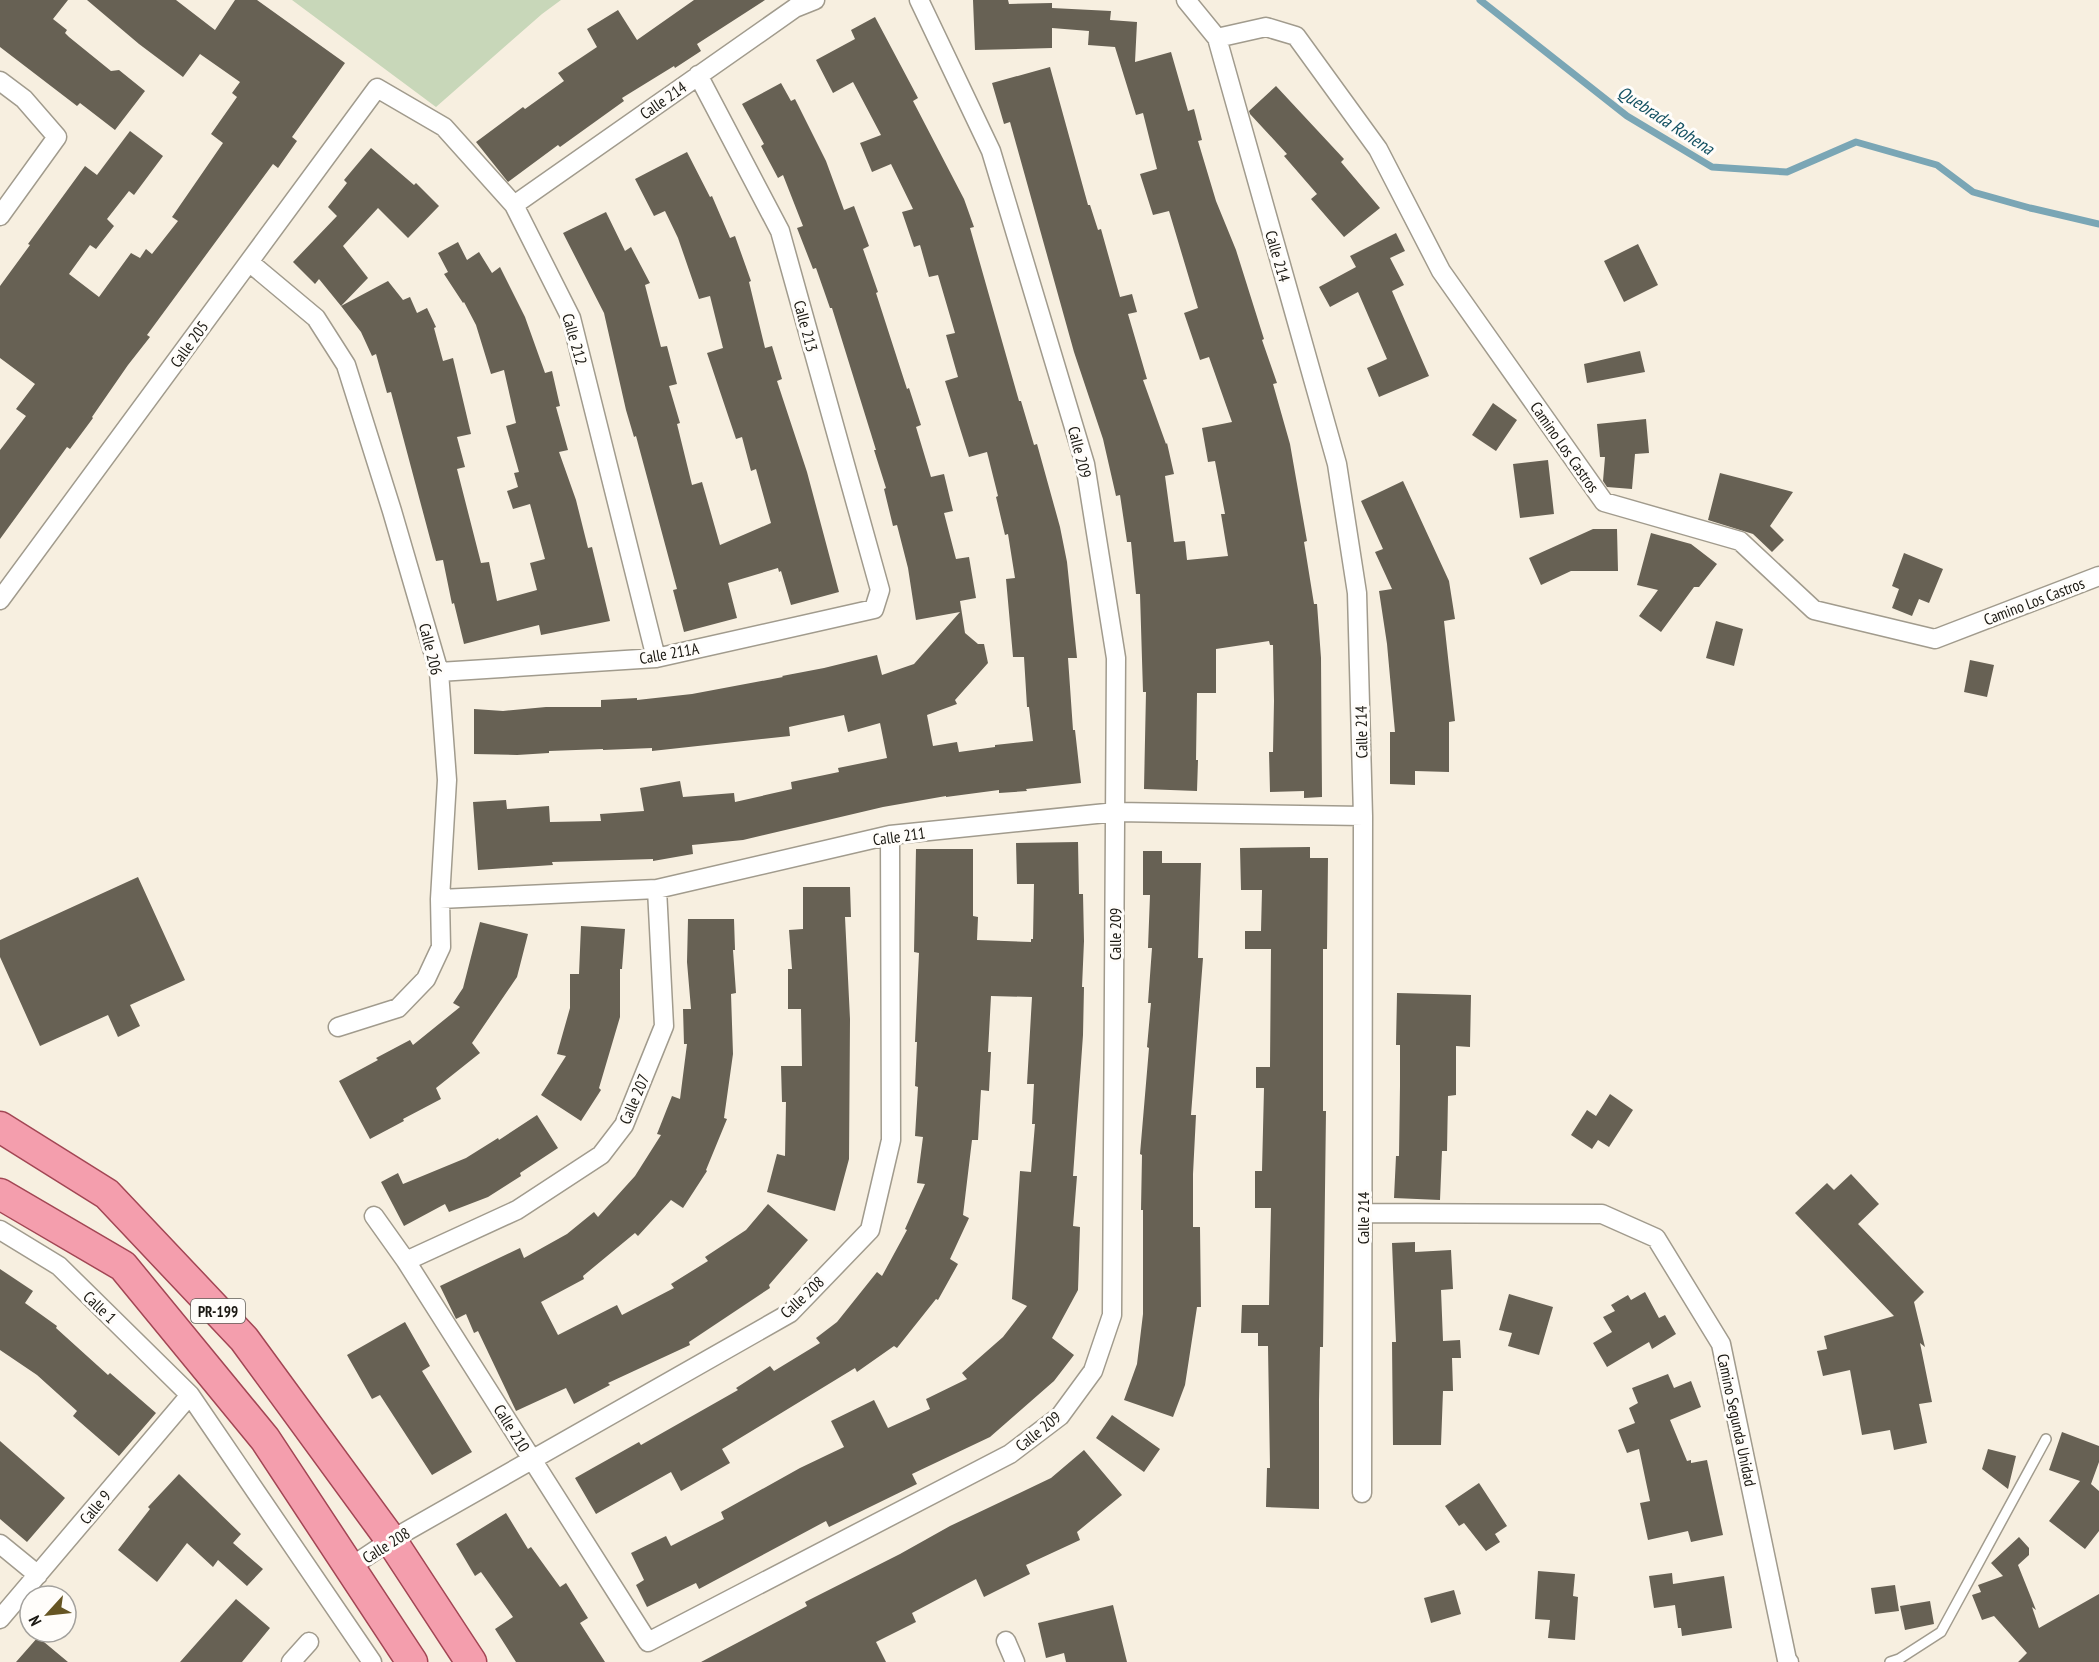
<svg xmlns="http://www.w3.org/2000/svg" width="2099" height="1662" viewBox="0 0 2099 1662" font-family="'PT Sans Narrow',sans-serif">
	<style>
		.green { fill: #c8d7b9 }
		.lines { fill: none; stroke-linecap: round; stroke-linejoin: round }
		.stream { stroke: #7aa6b5; stroke-width: 7 }
		.building { fill: #676154 }
		.service-casing { stroke: #a19b8d; stroke-width: 12 }
		.minor-casing { stroke: #a19b8d; stroke-width: 21 }
		.primary-casing { stroke: #a24654; stroke-width: 33 }
		.service { stroke: #fff; stroke-width: 9 }
		.minor { stroke: #fff; stroke-width: 18 }
		.primary { stroke: #f49ead; stroke-width: 30 }
		.labels { text-anchor: middle; dominant-baseline: central; stroke-width: 6; stroke-linejoin: round; paint-order: stroke }
		.shield { fill: #fffdfa; stroke: #5f5d58; stroke-width: 1.5 }
		.shield-label { font-size: 15px; font-weight: bold; fill: #1a1812 }
		.street-label { font-size: 16px; fill: #1a1812; stroke: #fffdfa }
		.water-label { font-size: 18px; font-style: italic; fill: #155263; stroke: #fffdfa }
	</style>
	<rect width="100%" height="100%" fill="#f7efe0"/>
	<!-- green -->
	<path class="green" d="M292 0H561L542 14 436 107Z"/>
	<g class="lines">
		<!-- stream -->
		<path class="stream" d="M1480 0 1627 116 1712 167 1787 172 1856 142 1937 165 1973 192 2030 208 2099 224"/>
	</g>
	<!-- building -->
	<path class="building" d="M0 0H68L53 19 67 30 65 33 69 37 111 71 119 70 145 91 115 130 80 103 77 106 0 47Z
		M87 0H176L215 30 235 0H257L345 63 292 137 297 141 278 168 273 164 147 335 150 337 128 365 92 417 93 418 70 449 67 447 0 539V450L26 416 16 409 35 384 0 358V286L30 245 28 244 85 166 97 175 130 131 163 156 134 195 129 191 107 219 114 226 96 249 90 245 69 274 99 297 131 253 140 258 146 249 152 254 178 221 172 217 223 143 211 134 237 97 232 93 240 82 200 54 183 77 139 44Z
		M694 0H765L697 44 701 51 675 68 674 66 622 98 624 101 560 147 558 145 508 182 476 142 523 107 525 109 564 81 558 73 597 47 587 29 618 10 637 40Z
		M973 0H1008L1009 4 1052 3V8L1111 11 1110 20 1137 22 1135 62 1171 52 1188 111 1194 109 1202 140 1198 141 1216 201 1236 250 1264 339 1262 340 1277 383 1273 384 1290 444 1307 541 1304 542 1314 604H1317L1321 658 1322 797 1304 798V791L1270 792 1269 752H1273L1274 701 1273 645H1270L1269 641 1216 649V693H1197L1196 760H1198L1197 791 1144 789 1146 692H1143L1140 594H1136L1131 542H1127L1120 495 1116 496 1103 439 1074 352 1010 122 1004 124 992 83 1050 67 1088 205H1090L1098 230 1101 229 1120 297 1132 294 1137 312 1128 314 1147 379 1143 380 1166 444 1167 443 1174 474 1165 476 1174 542 1185 541 1187 560 1228 556 1221 514H1225L1215 461 1208 462 1202 428 1232 422 1209 357 1200 360 1184 313 1198 308 1169 211 1153 215 1140 174 1157 169 1143 113 1136 115 1115 47 1088 45 1089 31 1052 28V48L975 50Z
		M875 17 918 98 913 101 964 199 974 227 970 228 1019 401H1021L1034 445 1037 444 1060 527 1067 562 1077 658H1068L1073 730H1075L1081 783 1026 789 1027 791 999 793V790L946 797V796L883 807 743 840 692 845 693 854 653 861V859L552 862 553 865 478 870 473 802 506 800 507 809 549 806 550 822 601 821 600 814 644 811 640 788 680 781 683 797 734 793 735 802 792 789 791 782 839 772 838 768 887 758 880 723 848 732 844 715 789 727 790 736 652 751V748L603 750V749L549 751V753L517 755 474 754V709L503 711 546 707H601V700L637 698V700L692 694 783 677 782 676 824 668 877 655 882 675 914 664 960 612 916 620 908 568 897 525 893 526 884 489 886 488 874 450H876L832 308H830L816 268 813 269 797 228 803 226 783 175 778 178 761 146 764 144 742 104 781 83 791 101 795 99 826 161 844 210 854 206 869 246 863 249 878 292 876 293 907 389 909 388 921 425 916 427 931 477 944 474 953 511 944 513 956 559 969 557 976 598 960 601 965 633 978 644H984L988 663 955 700 957 704 927 715 933 746 957 742 959 752 995 747V745L1033 741 1029 707H1027L1024 657H1013L1006 579 1015 578 1008 534 1005 535 996 497 998 496 987 452 969 457 945 381 958 377 946 335 955 333 938 275 929 277 920 245 914 247 902 212 913 209 891 164 872 172 860 143 881 135 853 82 833 93 816 60 855 39 851 30Z
		M1276 86 1344 159 1341 162 1380 208 1344 237 1311 199 1317 194 1284 156 1287 154 1250 114 1249 111Z
		M371 148 414 185 416 183 439 206 408 238 378 208 343 246 368 278 341 306 319 279 315 284 293 262 337 216 328 207 347 183 344 180Z
		M687 152 710 197 712 196 730 238 735 236 751 281 749 282 765 348 772 346 782 379 777 381 807 472 839 592 791 605 781 571 779 572 778 568 728 583 737 618 684 632 673 590 677 589 636 436 634 437 626 410 604 313 563 233 606 212 625 251 631 247 650 283 645 285 661 347 667 346 677 384 669 386 680 423 677 424 692 485 702 482 720 545 771 523 756 469 751 471 742 437 736 439 707 353 723 348 710 296 699 299 678 238 665 211 654 216 635 179Z
		M1396 233 1405 251 1390 258 1404 285 1392 291 1429 376 1379 397 1367 368 1387 359 1358 292 1330 307 1319 287 1356 267 1350 256Z
		M458 242 467 260 479 252 492 273 500 267 525 317 545 373 552 371 560 406 556 407 568 450 559 452 576 500 588 548 592 547 610 621 541 635 539 625 464 644 454 603 452 604 443 560 436 561 391 392 387 393 376 354 372 356 361 332 341 306 388 281 403 300 410 297 417 313 427 308 436 327 434 328 443 361 453 358 471 434 457 437 465 467 457 469 481 563 489 562 497 601 537 590 530 563 545 559 530 504 513 509 507 491 518 487 514 473 519 472 506 426 516 423 504 370 491 374 476 325 464 302 463 303 444 274 448 272 438 253Z
		M1638 244 1658 285 1624 302 1604 261Z
		M1640 351 1645 372 1587 383 1584 364Z
		M1493 403 1517 420 1496 451 1472 435Z
		M1646 419 1649 453 1635 454 1632 489 1607 487 1603 481 1605 457H1600L1597 424Z
		M1548 460 1554 514 1520 518 1513 464Z
		M1720 473 1793 492 1770 526 1784 540 1772 552 1753 534 1708 520Z
		M1403 481 1449 581 1455 619 1444 621 1455 721 1449 722V772L1415 771V785L1390 784V732H1395L1387 644 1379 591 1392 589 1375 552 1383 549 1361 501Z
		M1593 529H1617L1618 571H1571L1541 585 1529 558Z
		M1651 533 1691 544 1717 564 1699 587H1694L1661 632 1639 616 1658 590 1637 585Z
		M1904 553 1943 569 1929 603 1919 599 1912 616 1892 608 1899 589 1892 586Z
		M1716 621 1743 629 1734 666 1706 658Z
		M1970 660 1994 665 1987 697 1964 692Z
		M1078 842 1079 894H1083L1084 941 1082 987H1084L1083 1035 1073 1176H1077L1073 1226 1080 1227 1078 1290 1052 1338 1074 1355 1054 1381 990 1437 912 1474 917 1484 829 1527 826 1521 699 1589 696 1583 647 1607 636 1585 644 1580 631 1553 666 1536 671 1546 724 1519 721 1512 800 1468 844 1447 831 1421 874 1400 888 1428 930 1409 926 1399 967 1379 962 1373 1003 1337 1027 1306 1012 1299 1020 1171 1031 1172 1035 1124H1032L1034 1084H1027L1032 997 991 996 988 1052H991L989 1091 981 1090 978 1140H972L963 1215 969 1218 950 1259 958 1264 938 1300 936 1299 897 1348 894 1346 857 1372 855 1368 722 1449 730 1463 681 1491 671 1472 596 1514 575 1478 639 1442 641 1445 738 1390 736 1388 770 1366 774 1371 820 1343 816 1338 837 1322 877 1272 882 1276 907 1230 905 1229 925 1184 917 1183 923 1137 915 1136 918 1087 915 1086 917 1042H915L919 953 914 952 916 849H973V916L978 917 977 940 1031 942V939H1033L1034 884H1017L1016 843Z
		M1310 847V858H1328L1327 949H1323V1111H1326L1323 1347H1320L1319 1400V1509L1266 1507 1267 1468H1270L1268 1346H1258V1333H1241L1242 1305H1269L1271 1208H1255V1171H1262L1264 1088H1256V1067H1270L1271 949H1245V931H1261L1262 890H1241L1240 848Z
		M1143 851H1162V863H1201L1198 958H1203L1191 1115H1196L1193 1174V1227H1200L1201 1307H1197L1185 1385 1173 1417 1124 1400 1137 1364 1143 1314V1210H1141L1142 1155 1140 1154 1149 1048 1147 1047 1151 1003H1148L1152 948H1148L1150 895H1143Z
		M138 877 185 980 130 1005 140 1026 118 1037 108 1015 40 1046 0 957V940Z
		M803 887H850L851 917H845L850 1019 849 1159 835 1211 767 1192 777 1154 785 1156 786 1102H782L781 1066H802L801 1009H788V969H792L789 930 803 929Z
		M688 919H734L735 950H733L736 993 731 994 733 1054 724 1118 727 1119 706 1170 707 1171 683 1208 671 1200 638 1236 635 1233 583 1276 584 1279 541 1302 558 1335 617 1305 622 1315 674 1288 671 1284 708 1261 705 1257 746 1230 768 1204 808 1240 769 1285 770 1288 689 1342 690 1345 608 1383 610 1385 574 1404 566 1388 516 1411 478 1331 474 1333 466 1314 456 1319 440 1286 520 1248 524 1258 567 1234 594 1212 598 1217 635 1176 661 1135 657 1134 672 1096 680 1099 687 1044H684L683 1009H691L687 962Z
		M480 922 528 934 517 977 472 1043 480 1053 436 1088 441 1099 403 1119 404 1121 370 1139 339 1081 378 1060 376 1058 410 1040 413 1045 460 1007 453 1003 463 988Z
		M581 926 625 929 622 969H620V1017L599 1088 601 1090 581 1121 541 1095 566 1056 557 1054 570 1008V974H579Z
		M1397 993 1471 995 1470 1047 1456 1046V1095L1448 1096 1447 1151H1442L1440 1200 1394 1198 1396 1156H1399L1400 1086V1045H1396Z
		M1610 1094 1633 1110 1609 1147 1598 1140 1592 1149 1571 1135 1587 1110 1596 1116Z
		M537 1115 558 1148 520 1173 521 1176 488 1197 449 1212 445 1204 404 1226 381 1182 398 1173 403 1184 466 1158 498 1138 499 1140Z
		M1851 1174 1879 1204 1858 1224 1924 1292 1914 1302 1925 1347 1920 1343 1932 1402 1919 1404 1927 1443 1894 1450 1890 1430 1862 1435 1850 1370 1823 1376 1817 1351 1827 1349 1824 1336 1894 1316 1795 1213 1827 1183 1834 1190Z
		M1415 1242V1252L1451 1250 1453 1289 1441 1290 1443 1341 1460 1340 1461 1358H1452L1453 1391H1443L1441 1445H1393L1392 1342H1396L1392 1243Z
		M0 1269 33 1291 25 1303 57 1326 56 1328 108 1375 110 1373 156 1413 119 1456 73 1416 77 1411 37 1375 0 1350Z
		M1645 1292 1659 1318 1665 1315 1676 1334 1652 1349 1649 1342 1607 1367 1593 1343 1612 1332 1603 1317 1615 1311 1611 1305 1628 1295 1631 1300Z
		M1509 1294 1553 1307 1539 1355 1508 1346 1512 1333 1499 1330Z
		M405 1322 430 1366 422 1371 472 1452 432 1475 380 1395 372 1399 347 1355Z
		M1668 1374 1674 1388 1691 1381 1701 1407 1670 1420 1687 1461 1691 1460V1463L1707 1460 1723 1535 1691 1542 1688 1531 1648 1540 1640 1503 1650 1501 1639 1449 1627 1453 1618 1430 1635 1423 1629 1408 1638 1403 1632 1388Z
		M1112 1415 1160 1449 1144 1472 1096 1438Z
		M2062 1432 2099 1446V1462L2091 1484 2099 1491V1531L2085 1549 2049 1521 2080 1481 2049 1470Z
		M0 1441 65 1498 27 1542 0 1519Z
		M1988 1449 2016 1456 2008 1489 1982 1469Z
		M1084 1450 1122 1495 1077 1532 1080 1540 1026 1565 1030 1574 984 1597 976 1579 912 1613 916 1622 876 1642 886 1662H701L807 1606 805 1602 900 1554 950 1526 1051 1478Z
		M179 1474 241 1534 233 1543 263 1569 247 1586 218 1560 213 1567 187 1543 157 1582 118 1550 150 1509 148 1507Z
		M1479 1483 1507 1526 1495 1534 1500 1542 1486 1551 1464 1523 1459 1526 1445 1506Z
		M506 1513 528 1549 531 1547 560 1587 566 1583 588 1618 580 1623 605 1662H516L495 1629 513 1617 481 1572 475 1576 456 1544Z
		M2019 1537 2029 1548V1555L2018 1565 2036 1610 2032 1607 2039 1628 2099 1594V1662H2018L2027 1653 1994 1616 1982 1620 1972 1595 1981 1592 1978 1585 2003 1576 1991 1563Z
		M1538 1571 1575 1574 1573 1596 1578 1597 1575 1640 1548 1638 1550 1620 1535 1619Z
		M1672 1573 1673 1584 1724 1576 1732 1628 1682 1636 1681 1628H1678L1675 1605 1654 1608 1649 1576Z
		M1895 1585 1899 1611 1875 1614 1871 1588Z
		M1454 1590 1461 1614 1431 1623 1424 1598Z
		M236 1599 270 1628 242 1662H180Z
		M1930 1601 1934 1624 1905 1630 1900 1606Z
		M1113 1605 1127 1662H1066L1064 1653 1046 1658 1038 1623Z
		M38 1637 68 1662H16Z"/>
	<g class="lines">
		<!-- service casing -->
		<g class="service-casing">
			<path id="service" d="M1890 1662 1899 1659 1941 1632 2046 1439"/>
		</g>
		<!-- minor casing -->
		<g class="minor-casing">
			<path id="minor" d="M1186 0 1217 38 1337 464 1357 593 1363 816 1362 1493
				M1217 38 1266 27 1296 36 1378 149 1441 271 1604 502 1740 541 1814 610 1935 639 2099 576
				M0 81 24 99 57 137 0 216
				M514 205 795 8 815 0
				M249 262 316 318 346 365 392 511 439 672 447 780 440 899 441 947 426 979 398 1008 338 1027
				M0 600 377 88 444 127 514 205 571 318 656 658
				M439 672 656 658 874 609 880 590 780 231 698 75
				M440 899 657 889 890 835 1116 812 1363 816
				M1363 1213 1602 1214 1656 1238 1721 1344 1787 1660 1789 1662
				M374 1216 406 1261 648 1642 1010 1454 1060 1416 1093 1371 1112 1315 1116 658 1085 464 991 151 919 0
				M0 1230 59 1266 190 1395 372 1662
				M406 1261 517 1210 601 1155 624 1125 664 1026 657 889
				M0 1544 38 1575
				M349 1568 391 1540 790 1313 870 1230 891 1140 890 835
				M0 1619 190 1395
				M1006 1641 1015 1662
				M291 1662 309 1642"/>
		</g>
		<!-- primary casing -->
		<g class="primary-casing">
			<path id="primary" d="M0 1127 107 1194 244 1339 391 1540 471 1662
				M0 1194 123 1266 265 1439 412 1662"/>
		</g>
		<!-- service -->
		<use href="#service" class="service"/>
		<!-- minor -->
		<use href="#minor" class="minor"/>
		<!-- primary -->
		<use href="#primary" class="primary"/>
	</g>
	<g class="labels">
		<!-- shield labels -->
		<rect class="shield" x="191" y="1299" width="54" height="24" rx="4.5"/>
		<g class="shield-label">
			<text x="218" y="1311">PR-199</text>
		</g>
		<!-- street labels -->
		<g class="street-label">
			<text transform="translate(663 100) rotate(-35)">Calle 214</text>
			<text transform="translate(1278 256) rotate(74)">Calle 214</text>
			<text transform="translate(806 326) rotate(75)">Calle 213</text>
			<text transform="translate(575 339) rotate(74)">Calle 212</text>
			<text transform="translate(189 344) rotate(-54)">Calle 205</text>
			<text transform="translate(1565 447) rotate(55)">Camino Los Castros</text>
			<text transform="translate(1080 452) rotate(76)">Calle 209</text>
			<text transform="translate(2034 601) rotate(-21)">Camino Los Castros</text>
			<text transform="translate(431 649) rotate(76)">Calle 206</text>
			<text transform="translate(669 653) rotate(-10)">Calle 211A</text>
			<text transform="translate(1361 732) rotate(-91)">Calle 214</text>
			<text transform="translate(899 836) rotate(-8)">Calle 211</text>
			<text transform="translate(1115 934) rotate(-90)">Calle 209</text>
			<text transform="translate(634 1099) rotate(-67)">Calle 207</text>
			<text transform="translate(1363 1218) rotate(-90)">Calle 214</text>
			<text transform="translate(802 1297) rotate(-43)">Calle 208</text>
			<text transform="translate(100 1307) rotate(44)">Calle 1</text>
			<text transform="translate(1737 1420) rotate(78)">Camino Segunda Unidad</text>
			<text transform="translate(512 1428) rotate(58)">Calle 210</text>
			<text transform="translate(1038 1431) rotate(-39)">Calle 209</text>
			<text transform="translate(95 1507) rotate(-50)">Calle 9</text>
			<text transform="translate(386 1545) rotate(-32)">Calle 208</text>
		</g>
		<!-- water labels -->
		<g class="water-label">
			<text transform="translate(1666 120) rotate(33)">Quebrada Rohena</text>
		</g>
	</g>
	<!-- north arrow -->
	<g transform="translate(48 1614) rotate(243)"><circle r="28" fill="#fffdfa" stroke="#a3a19d" stroke-width="1.5"/>
	<path d="M0-4.5L10 22L0 15L-10 22Z" fill="#665523"/>
	<text y="-9" font-size="16" font-weight="bold" text-anchor="middle" fill="#1a1812">N</text>
	</g>
</svg>
